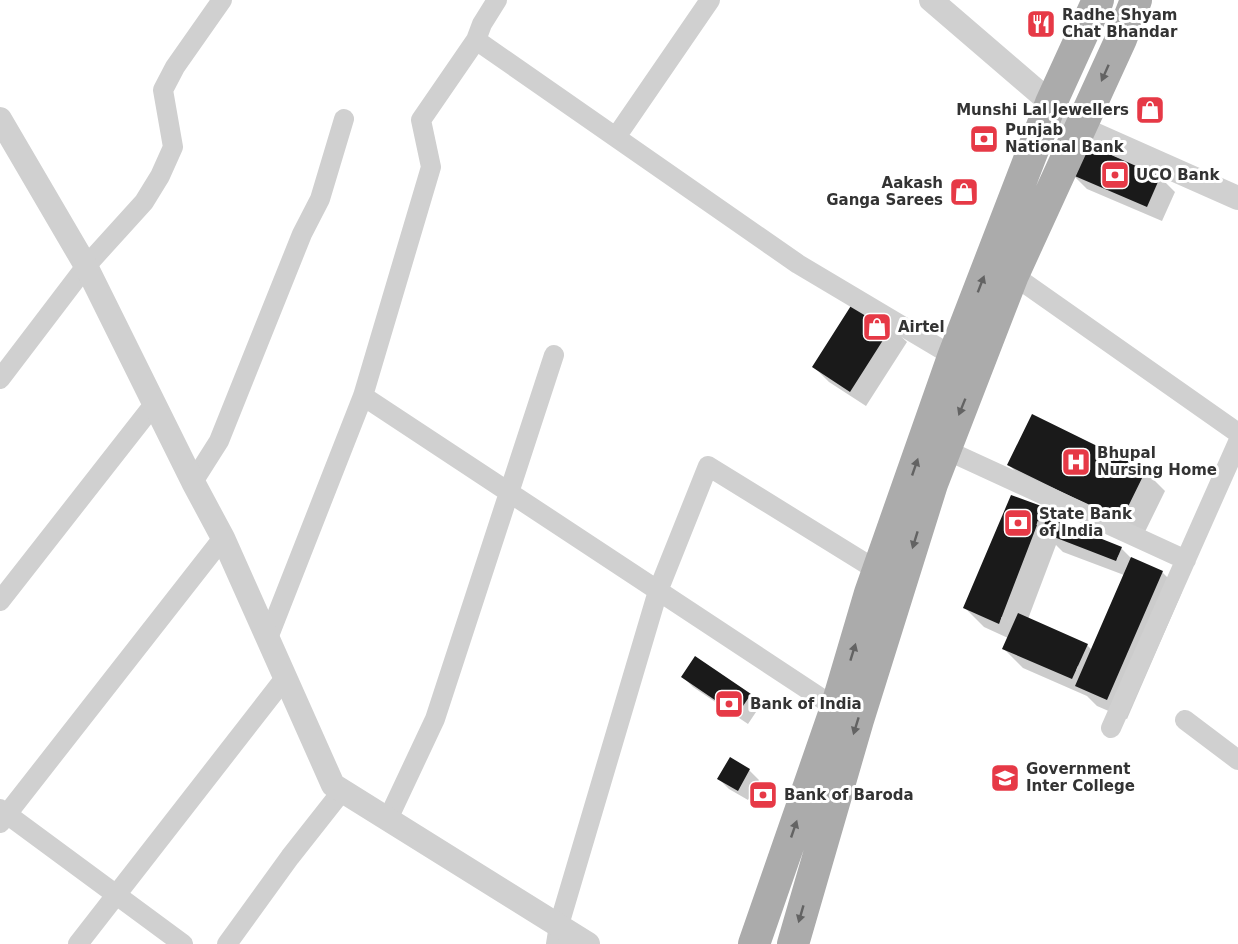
<svg xmlns="http://www.w3.org/2000/svg" width="1238" height="944" viewBox="0 0 1238 944" font-family="'DejaVu Sans',sans-serif">
	<style>
		.shadow { fill: #0003; fill-rule: evenodd }
		.building { fill: #1a1a1a }
		.lines { fill: none; stroke-linecap: round; stroke-linejoin: round }
		.path { stroke: #cdcdcd; stroke-width: 4; stroke-dasharray: 3 3; stroke-linecap: butt }
		.minor { stroke: #d0d0d0; stroke-width: 20 }
		.tertiary { stroke: #d0d0d0; stroke-width: 24 }
		.primary { stroke: #ababab; stroke-width: 32 }
		.oneway { fill: #636363 }
		.labels { text-anchor: middle; dominant-baseline: central; stroke-width: 6; stroke-linejoin: round; paint-order: stroke }
		.poi-label { font-size: 15px; font-weight: bold; fill: #333; stroke: #fff; text-anchor: start }
	</style>
	<rect width="100%" height="100%" fill="#fff"/>
	<!-- shadow -->
	<path class="shadow" d="M1072 174 1160 177 1175 192 1162 221 1087 189Z
		M891 327 907 342 866 406 829 382 814 367Z
		M1009 465 1145 471 1165 491 1141 540 1028 484Z
		M1043 508 1056 522 1121 548 1132 559 1162 572 1182 592 1127 719 1097 706 1087 696 1023 668 1003 648 1008 638 984 627 964 607ZM1056 545 1063 552 1124 575 1092 650 1087 645 1028 619Z
		M695 658 750 696 760 706 748 724 693 687 683 677Z
		M749 770 759 780 748 800 729 789 719 779Z"/>
	<!-- building -->
	<path class="building" d="M1083 143 1161 175 1147 207 1070 174Z
		M854 301 892 326 850 392 812 367Z
		M1032 414 1146 470 1121 521 1007 465Z
		M1011 495 1044 507 999 624 963 608Z
		M1047 517 1122 547 1116 561 1041 532Z
		M1131 557 1163 571 1107 700 1075 686Z
		M1018 613 1088 644 1072 679 1002 649Z
		M695 656 751 694 737 715 681 677Z
		M730 757 750 769 738 791 717 779Z"/>
	<g class="lines">
		<!-- path -->
		<path class="path" d="M1037 523 1044 525
			M1118 557 1128 562
			M1001 619 1013 622
			M1077 668 1082 670"/>
		<!-- minor -->
		<path class="minor" d="M476 40 798 264 961 361
			M616 137 710 0
			M1013 275 1238 433
			M0 379 86 266 144 202 160 176 173 147 163 90 175 67 222 0
			M363 396 836 708
			M944 449 1186 560
			M193 482 219 441 302 234 320 199 344 119
			M0 601 155 403
			M268 638 363 396 431 167 421 120 476 40 482 24 497 0
			M1185 720 1238 760
			M1111 728 1238 442
			M0 809 183 944
			M388 819 435 719 554 355
			M0 823 223 538
			M78 944 285 678
			M227 944 290 857 342 791
			M556 944 559 925 658 591 708 466 878 571"/>
		<!-- tertiary -->
		<path class="tertiary" d="M931 0 1080 128 1238 198
			M0 119 86 266 193 482 223 538 333 785 588 944"/>
		<!-- primary -->
		<path class="primary" d="M754 944 836 708 870 593 953 357 1051 103 1098 0
			M793 944 858 720 932 484 1013 275 1121 39 1136 0"/>
	</g>
	<!-- one-way arrows -->
	<defs><path id="oneway-solid" d="M-6-.8H1V-3.2L6.5 0L1 3.2V.8H-6Z" transform="scale(1.5)"/></defs>
	<g class="oneway">
		<use href="#oneway-solid" transform="translate(1105 73) rotate(114)"/>
		<use href="#oneway-solid" transform="translate(981 284) rotate(-69)"/>
		<use href="#oneway-solid" transform="translate(962 407) rotate(112)"/>
		<use href="#oneway-solid" transform="translate(915 467) rotate(-71)"/>
		<use href="#oneway-solid" transform="translate(915 540) rotate(107)"/>
		<use href="#oneway-solid" transform="translate(853 652) rotate(-73)"/>
		<use href="#oneway-solid" transform="translate(856 726) rotate(107)"/>
		<use href="#oneway-solid" transform="translate(794 829) rotate(-71)"/>
		<use href="#oneway-solid" transform="translate(801 914) rotate(106)"/>
	</g>
	<!-- icons -->
	<defs>
		<g id="restaurant-square" transform="scale(1.5)"><rect x="-9" y="-9" width="18" height="18" rx="4" fill="#e63946" stroke="#fff"/><path d="M-5-6h1v4h1v-4h1v4h1v-4h1v5L-1.5 .5V6h-2V.5L-5-1ZM5-6V6H3V1.5H1.5Q1.5-4 5-6Z" fill="#fff"/></g>
		<g id="shop-square" transform="scale(1.5)"><rect x="-9" y="-9" width="18" height="18" rx="4" fill="#e63946" stroke="#fff"/><path d="M-5-2.5h2.3a2.7 3.5 0 0 1 5.4 0H5L5.5 6h-11ZM-1.5-2.5h3a1.5 2.3 0 0 0-3 0Z" fill="#fff"/></g>
		<g id="bank-square" transform="scale(1.5)"><rect x="-9" y="-9" width="18" height="18" rx="4" fill="#e63946" stroke="#fff"/><path d="M-6-4H6V4H-6ZM0-2.3a2.3 2.3 0 1 0 0 4.6a2.3 2.3 0 1 0 0-4.6Z" fill="#fff"/></g>
		<g id="hospital-square" transform="scale(1.5)"><rect x="-9" y="-9" width="18" height="18" rx="4" fill="#e63946" stroke="#fff"/><path d="M-5-5h3v3.5h4V-5h3V5h-3V1.5h-4V5h-3Z" fill="#fff"/></g>
		<g id="school-square" transform="scale(1.5)"><rect x="-9" y="-9" width="18" height="18" rx="4" fill="#e63946" stroke="#fff"/><path d="M0-5L7-2L0 1L-7-2ZM-4 1L0 2.5L4 1V4Q0 6-4 4Z" fill="#fff"/></g>
	</defs>
	<g fill-rule="evenodd">
		<use href="#restaurant-square" x="1041" y="24"/>
		<use href="#shop-square" x="1150" y="110"/>
		<use href="#bank-square" x="984" y="139"/>
		<use href="#bank-square" x="1115" y="175"/>
		<use href="#shop-square" x="964" y="192"/>
		<use href="#shop-square" x="877" y="327"/>
		<use href="#hospital-square" x="1076" y="462"/>
		<use href="#bank-square" x="1018" y="523"/>
		<use href="#bank-square" x="729" y="704"/>
		<use href="#school-square" x="1005" y="778"/>
		<use href="#bank-square" x="763" y="795"/>
	</g>
	<g class="labels">
		<!-- poi labels -->
		<g class="poi-label">
			<text x="1062" y="15">Radhe Shyam<tspan x="1062" dy="17">Chat Bhandar</tspan></text>
			<text x="1129" y="110" text-anchor="end">Munshi Lal Jewellers</text>
			<text x="1005" y="130">Punjab<tspan x="1005" dy="17">National Bank</tspan></text>
			<text x="1136" y="175">UCO Bank</text>
			<text x="943" y="183" text-anchor="end">Aakash<tspan x="943" dy="17">Ganga Sarees</tspan></text>
			<text x="898" y="327">Airtel</text>
			<text x="1097" y="453">Bhupal<tspan x="1097" dy="17">Nursing Home</tspan></text>
			<text x="1039" y="514">State Bank<tspan x="1039" dy="17">of India</tspan></text>
			<text x="750" y="704">Bank of India</text>
			<text x="1026" y="769">Government<tspan x="1026" dy="17">Inter College</tspan></text>
			<text x="784" y="795">Bank of Baroda</text>
		</g>
	</g>
</svg>
